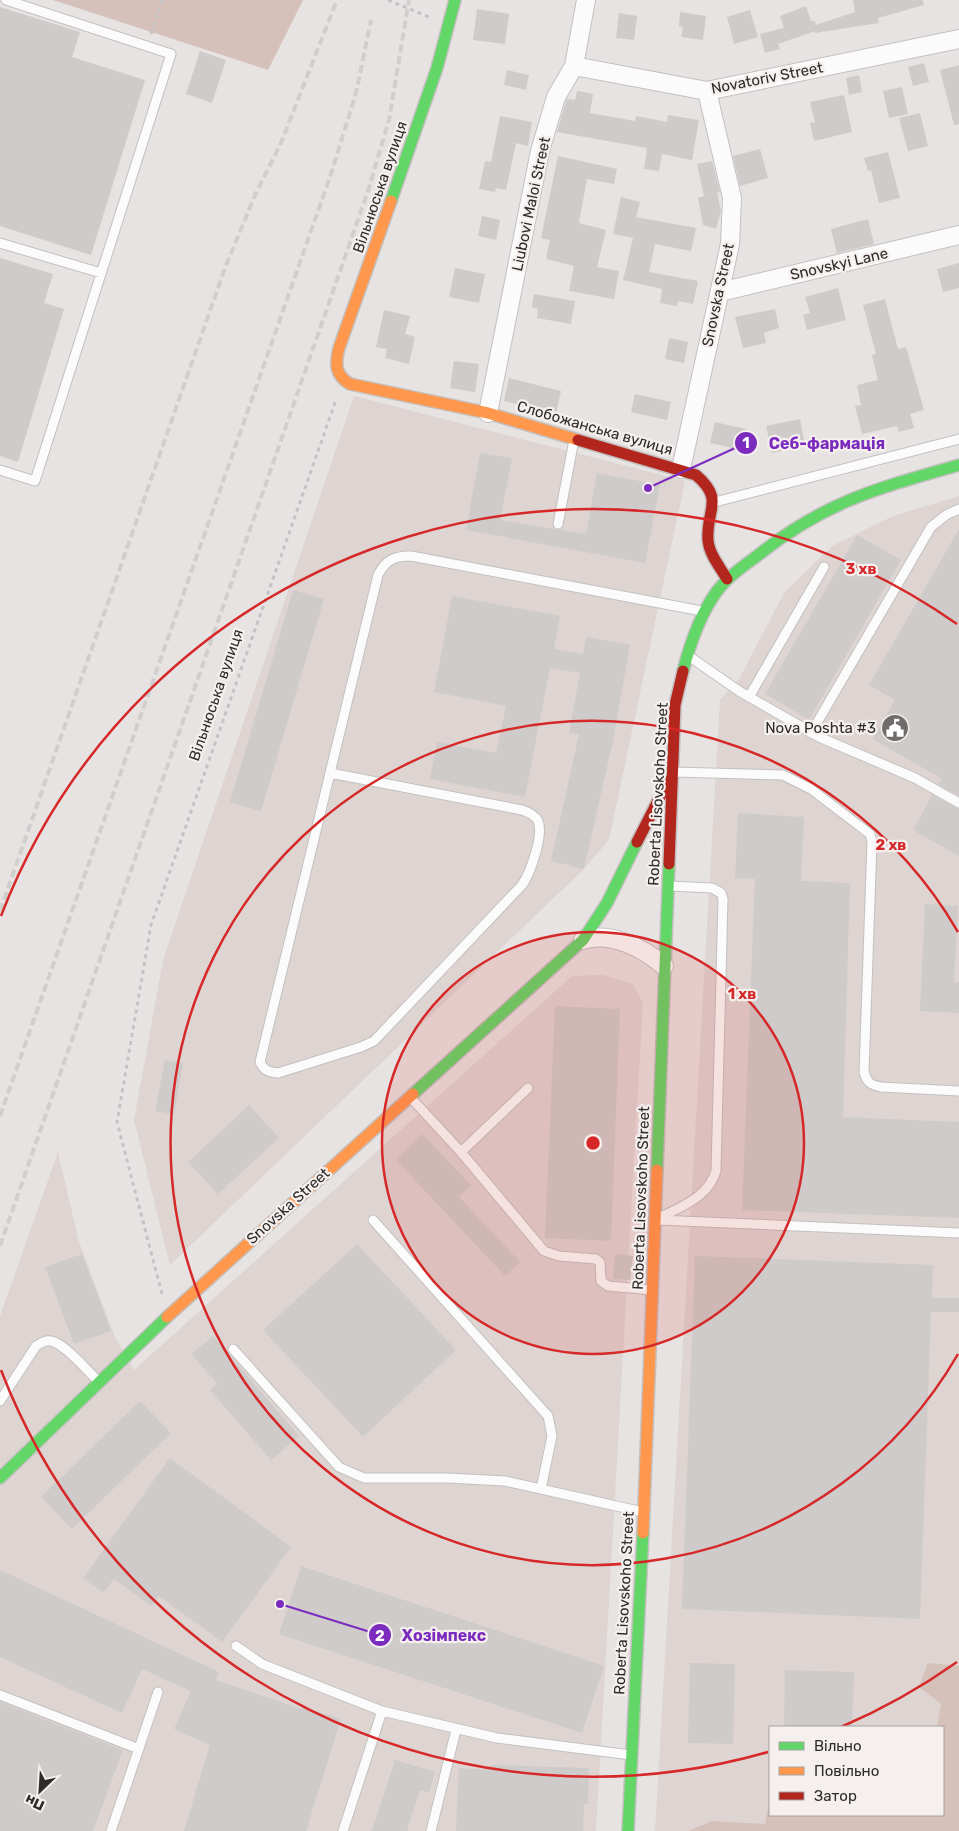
<svg xmlns="http://www.w3.org/2000/svg" width="959" height="1831" viewBox="0 0 959 1831" font-family="Rubik,sans-serif">
	<style>
		.built { fill: #ded5d2; fill-rule: evenodd }
		.forest { fill: #d5c0ba }
		.building { fill: #cecbca }
		.lines { fill: none; stroke-linecap: round; stroke-linejoin: round }
		.lane-casing { stroke: #c3c0bf; stroke-width: 11 }
		.street-casing { stroke: #c3c0bf; stroke-width: 20 }
		.fast-casing { stroke: #c3c0bf; stroke-width: 14 }
		.slow-casing { stroke: #c3c0bf; stroke-width: 14 }
		.jam-casing { stroke: #c3c0bf; stroke-width: 14 }
		.path { stroke: #c4c3c3; stroke-width: 3; stroke-dasharray: 4 4; stroke-linecap: butt }
		.lane { stroke: #fbfbfb; stroke-width: 9 }
		.street { stroke: #fbfbfb; stroke-width: 18 }
		.fast { stroke: #63d668; stroke-width: 11 }
		.slow { stroke: #ff974d; stroke-width: 11 }
		.jam { stroke: #b3261e; stroke-width: 11 }
		.rail { stroke: #cfcfce; stroke-width: 4; stroke-dasharray: 8 4; stroke-linecap: butt }
		.ring { fill: none; stroke: #d62828; stroke-width: 2.5 }
		.labels { text-anchor: middle; dominant-baseline: central; stroke-width: 4.5; stroke-linejoin: round; paint-order: stroke }
		.street-label { font-size: 15px; fill: #2e2c2b; stroke: #f5f0ee }
		.poi-label { font-size: 15px; fill: #2e2c2b; stroke: #f5f0ee; text-anchor: end }
		.centre { fill: #d62828; stroke: #f5f0ee; stroke-width: 2.5 }
		.ring-label { font-size: 15px; text-anchor: middle; font-weight: bold; fill: #d62828; stroke: #f5f0ee; stroke-width: 4.5; stroke-linejoin: round; paint-order: stroke }
		.leader { fill: none; stroke: #7b2cbf; stroke-width: 2 }
		.callout-dot { fill: #7b2cbf; stroke: #f5f0ee; stroke-width: 2 }
		.mark-label { font-size: 15px; text-anchor: middle; font-weight: bold; fill: #fff }
		.callout-label { font-size: 16px; text-anchor: middle; font-weight: bold; fill: #7b2cbf; stroke: #f5f0ee; stroke-width: 4.5; stroke-linejoin: round; paint-order: stroke }
	</style>
	<rect width="100%" height="100%" fill="#e7e3e2"/>
	<!-- built -->
	<path class="built" d="M354 396 685 481 609 840 584 869 170 1265 134 1120 163 960Z
		M959 496V1831H655L720 700 739 679 784 593 832 546 893 516ZM770 1727H943V1815H770Z
		M603 975 633 984 643 1003 596 1831H0V1316L58 1152 79 1242 115 1337 134 1370 572 976Z"/>
	<!-- forest -->
	<path class="forest" d="M53 0H303L268 70Z
		M928 1663 959 1666V1831H688L712 1821 765 1824 769 1803 770 1815H943V1727H937L941 1704 919 1687Z"/>
	<!-- building -->
	<path class="building" d="M853 0H923L924 5 878 18 879 23 815 33V31L778 44 780 49 765 53 760 34 784 28 780 16 806 6 811 21H815L816 25 855 12Z
		M0 7 80 32 72 57 145 80 91 255 0 226Z
		M477 9 509 14 505 44 473 40Z
		M750 10 758 37 734 44 727 17Z
		M680 12 706 16 703 40 681 37 683 27 679 26Z
		M619 13 637 16 634 40 616 38Z
		M200 51 226 60 212 103 186 94Z
		M924 63 929 82 913 86 908 67Z
		M959 65V124L954 125 940 70Z
		M507 70 529 75 526 90 504 85Z
		M859 75 862 92 849 95 846 78Z
		M902 87 908 114 889 118 883 91Z
		M577 91 593 94 590 113 635 121 636 116 667 122 668 115 699 120 692 160 662 154 659 171 644 169 647 148 557 132 566 101 567 99 575 100Z
		M844 95 852 132 814 141 810 123 815 122 810 102Z
		M920 113 928 146 908 151 899 118Z
		M500 116 532 122 528 146 516 143 506 190 496 188 495 192 479 189 485 161 491 162Z
		M760 149 768 178 740 186 733 156Z
		M888 152 900 198 879 203 871 170 868 171 864 158Z
		M558 156 617 169 614 184 587 179 579 223 606 230 597 267 619 271 614 299 569 291 574 266 546 259 550 240 541 238Z
		M712 161 720 192 706 196 717 193 721 211 716 229 703 225 698 198 704 196 697 164Z
		M621 197 640 202 636 217 696 228 691 251 655 244 649 272 698 281 693 304 678 301 677 306 660 303 662 289 623 280 633 238 613 234Z
		M482 216 500 220 496 240 478 236Z
		M868 219 874 244 837 253 831 229Z
		M0 258 53 274 44 303 64 309 18 462 0 456Z
		M959 263V288L943 292 937 269Z
		M455 268 485 274 479 303 449 297Z
		M838 288 846 320 807 330 803 315 810 313 805 297Z
		M534 294 575 301 571 324 537 318 538 309 532 307Z
		M885 299 898 349 906 347 924 410 910 414 914 428 899 432 897 426 862 434 855 406 861 405 857 385 878 380 872 355 876 354 863 305Z
		M775 309 779 328 764 333 766 343 743 348 735 317Z
		M384 310 410 316 405 334 415 337 409 364 385 358 387 349 376 347Z
		M669 338 688 342 684 363 665 359Z
		M454 361 479 364 475 392 450 388Z
		M509 378 561 391 556 414 504 401Z
		M635 394 671 402 667 420 631 412Z
		M800 419 805 446 772 453 766 426Z
		M715 422 746 429 741 450 710 443Z
		M480 453 512 458 500 520 586 534 597 473 660 485 645 563 466 530Z
		M959 529V796L938 784 942 779 873 739 895 700 869 685Z
		M857 535 901 560 809 720 765 694Z
		M293 590 324 599 261 811 230 802Z
		M452 596 560 616 554 649 583 654 586 637 630 645 613 741 584 869 551 861 579 734 569 733 580 673 550 668 525 797 430 779 437 742 496 753 506 706 434 692Z
		M932 795 959 809V856L913 830Z
		M738 813 804 817 801 881 850 883 843 1117 959 1122V1218L742 1210 755 879 735 878Z
		M925 904 958 906 954 982H959V1013L920 1011Z
		M555 1006 620 1009 611 1241 545 1238Z
		M165 1060 183 1063 174 1114 155 1111Z
		M249 1105 279 1138 218 1194 188 1162Z
		M422 1134 471 1185 459 1197 520 1262 505 1276 396 1160Z
		M357 1244 456 1350 363 1437 263 1330Z
		M82 1254 111 1331 74 1344 45 1267Z
		M615 1254 633 1256 630 1280 613 1279Z
		M695 1256 933 1265 932 1298H959V1312H931L920 1619 682 1609Z
		M213 1336 299 1436 271 1460 210 1390 217 1384 192 1354Z
		M140 1401 171 1433 72 1529 41 1497Z
		M170 1458 291 1547 222 1642 159 1596 152 1606 114 1579 103 1593 83 1578Z
		M301 1566 604 1666 582 1733 279 1634Z
		M0 1570 219 1672 216 1680 301 1709 302 1707 341 1719 306 1831H184L210 1745 174 1729 191 1691 142 1669 122 1713 0 1657Z
		M690 1663 735 1664 733 1744 688 1743Z
		M785 1670 854 1672 852 1727H784Z
		M0 1702 123 1750 93 1831H0Z
		M395 1760 435 1772 429 1793 420 1790 407 1831H372Z
		M491 1765 589 1768 588 1804H584L583 1831H456L459 1768 492 1770Z"/>
	<g class="lines">
		<!-- lane casing -->
		<g class="lane-casing">
			<path id="lane" d="M0 243 101 273
				M0 470 35 481 171 54 6 0
				M715 502 959 439
				M558 524 574 440
				M690 657 739 691 819 737 915 778 959 803
				M749 697 824 567
				M811 733 931 527 946 515 959 509
				M674 772 783 775 811 789 870 834 872 842 864 1072C867 1083 871 1085 881 1087L959 1091
				M330 773 522 810C528 812 535 815 538 821 544 835 530 874 522 885L374 1041 361 1047 278 1073C269 1072 264 1071 260 1062L378 575C386 560 394 556 411 556L702 611
				M411 1098 461 1152 544 1251 559 1256 596 1259 600 1262 601 1281 608 1286 651 1290
				M461 1152 528 1088
				M657 1219C680 1207 708 1198 716 1171L723 899 721 893 712 888 670 886
				M373 1220 548 1416 552 1436 541 1489
				M658 1220 959 1233
				M233 1349 339 1467 364 1478H448L505 1481 643 1512
				M0 1401 36 1346C41 1343 45 1340 51 1341 64 1343 87 1370 97 1380
				M236 1646 262 1664 382 1711 497 1738 631 1755
				M0 1695 139 1749
				M111 1831 158 1692
				M343 1831 382 1711
				M431 1831 456 1730"/>
		</g>
		<!-- street casing -->
		<g class="street-casing">
			<path id="street" d="M574 66 707 91 959 39
				M720 292 959 235
				M488 413 540 151 556 97 574 66 586 0
				M681 469 730 244 732 198 707 91
				M583 940C611 931 643 948 664 966"/>
		</g>
		<!-- fast casing -->
		<g class="fast-casing">
			<path id="fast" d="M391 201 437 68 455 0
				M683 671C690 644 699 617 715 594 726 578 742 567 757 556 824 502 878 488 959 465
				M413 1094 583 940 607 903 637 842
				M657 1170 669 864
				M0 1478 167 1317
				M628 1831 643 1533"/>
		</g>
		<!-- slow casing -->
		<g class="slow-casing">
			<path id="slow" d="M391 201 339 348C335 364 335 375 350 384L488 413 578 440
				M167 1317 413 1094
				M643 1533 657 1170"/>
		</g>
		<!-- jam casing -->
		<g class="jam-casing">
			<path id="jam" d="M578 440 696 475C725 500 706 509 708 540 709 554 720 567 727 579
				M637 842 668 781
				M669 864 675 705 683 671"/>
		</g>
		<!-- path -->
		<path class="path" d="M388 0 429 17
			M151 34 162 0
			M162 1294 117 1122 151 925 336 400"/>
		<!-- lane -->
		<use href="#lane" class="lane"/>
		<!-- street -->
		<use href="#street" class="street"/>
		<!-- fast -->
		<use href="#fast" class="fast"/>
		<!-- slow -->
		<use href="#slow" class="slow"/>
		<!-- jam -->
		<use href="#jam" class="jam"/>
		<!-- rail -->
		<path class="rail" d="M0 911 225 268 255 195 281 143 337 0
			M0 1116 330 177 356 93 371 20
			M0 1246 368 191 389 120 409 0"/>
	</g>
	<!-- distance rings -->
	<circle cx="593" cy="1143" r="211" fill="#d62828" fill-opacity=".12"/>
	<g class="ring">
		<circle cx="593" cy="1143" r="211"/>
		<path d="M958 1354A422 422 0 1 1 958 932"/>
		<path d="M957 1662A634 634 0 0 1 841 1727M768 1752A634 634 0 0 1 1 1370M1 916A634 634 0 0 1 957 624"/>
	</g>
	<!-- icons -->
	<defs>
		<g id="civic-disc" transform="scale(1.4375)"><circle r="9.5" fill="#6f6c6b" stroke="#f5f0ee"/><path d="M-.6-6.5H3V-4.5H.6V-3L4-1V1h2V6H-6V1h2V-1L-.6-3ZM-1.2 2.5V6h2.4V2.5Z" fill="#fff"/></g>
	</defs>
	<g fill-rule="evenodd">
		<use href="#civic-disc" x="895" y="728"/>
	</g>
	<g class="labels">
		<!-- street labels -->
		<g class="street-label">
			<text transform="translate(767 78) rotate(-11)">Novatoriv Street</text>
			<text transform="translate(380 187) rotate(-71)">Вільнюська вулиця</text>
			<text transform="translate(531 204) rotate(-78)">Liubovi Maloi Street</text>
			<text transform="translate(839 264) rotate(-13)">Snovskyi Lane</text>
			<text transform="translate(718 295) rotate(-78)">Snovska Street</text>
			<text transform="translate(595 428) rotate(16)">Слобожанська вулиця</text>
			<text transform="translate(216 695) rotate(-71)">Вільнюська вулиця</text>
			<text transform="translate(658 794) rotate(-87)">Roberta Lisovskoho Street</text>
			<text transform="translate(641 1198) rotate(-88)">Roberta Lisovskoho Street</text>
			<text transform="translate(288 1206) rotate(-42)">Snovska Street</text>
			<text transform="translate(624 1603) rotate(-87)">Roberta Lisovskoho Street</text>
		</g>
		<!-- poi labels -->
		<g class="poi-label">
			<text x="876" y="728">Nova Poshta #3</text>
		</g>
	</g>
	<circle cx="593" cy="1143" r="8" class="centre"/>
	<g class="ring-label">
		<text x="861" y="574">3 хв</text>
		<text x="891" y="850">2 хв</text>
		<text x="742" y="999">1 хв</text>
	</g>
	<!-- callouts -->
	<path class="leader" d="M648 488L746 443M280 1604L380 1635"/>
	<g class="callout-dot">
		<circle cx="648" cy="488" r="5"/>
		<circle cx="280" cy="1604" r="5"/>
		<circle cx="746" cy="443" r="12"/>
		<circle cx="380" cy="1635" r="12"/>
	</g>
	<g class="mark-label">
		<text x="746" y="448">1</text>
		<text x="380" y="1641">2</text>
	</g>
	<g class="callout-label">
		<text x="827" y="449">Себ-фармація</text>
		<text x="444" y="1641">Хозімпекс</text>
	</g>
	<!-- legend -->
	<rect x="769" y="1726" width="175" height="90" fill="#f5f0ee" stroke="#a5a2a0"/>
	<rect x="779" y="1742" width="25" height="8" fill="#63d668" stroke="#a5a2a0"/>
	<text x="814" y="1751" font-size="15" fill="#2e2c2b">Вільно</text>
	<rect x="779" y="1767" width="25" height="8" fill="#ff974d" stroke="#a5a2a0"/>
	<text x="814" y="1776" font-size="15" fill="#2e2c2b">Повільно</text>
	<rect x="779" y="1792" width="25" height="8" fill="#b3261e" stroke="#a5a2a0"/>
	<text x="814" y="1801" font-size="15" fill="#2e2c2b">Затор</text>
	<!-- north arrow -->
	<g transform="translate(40 1791) rotate(205)" stroke="#f5f0ee" stroke-width="4" paint-order="stroke">
	<path d="M0-4L9 19L0 12L-9 19Z" fill="#2e2c2b"/>
	<text y="-8" font-size="14" font-weight="bold" text-anchor="middle" fill="#2e2c2b">Пн</text>
	</g>
</svg>
